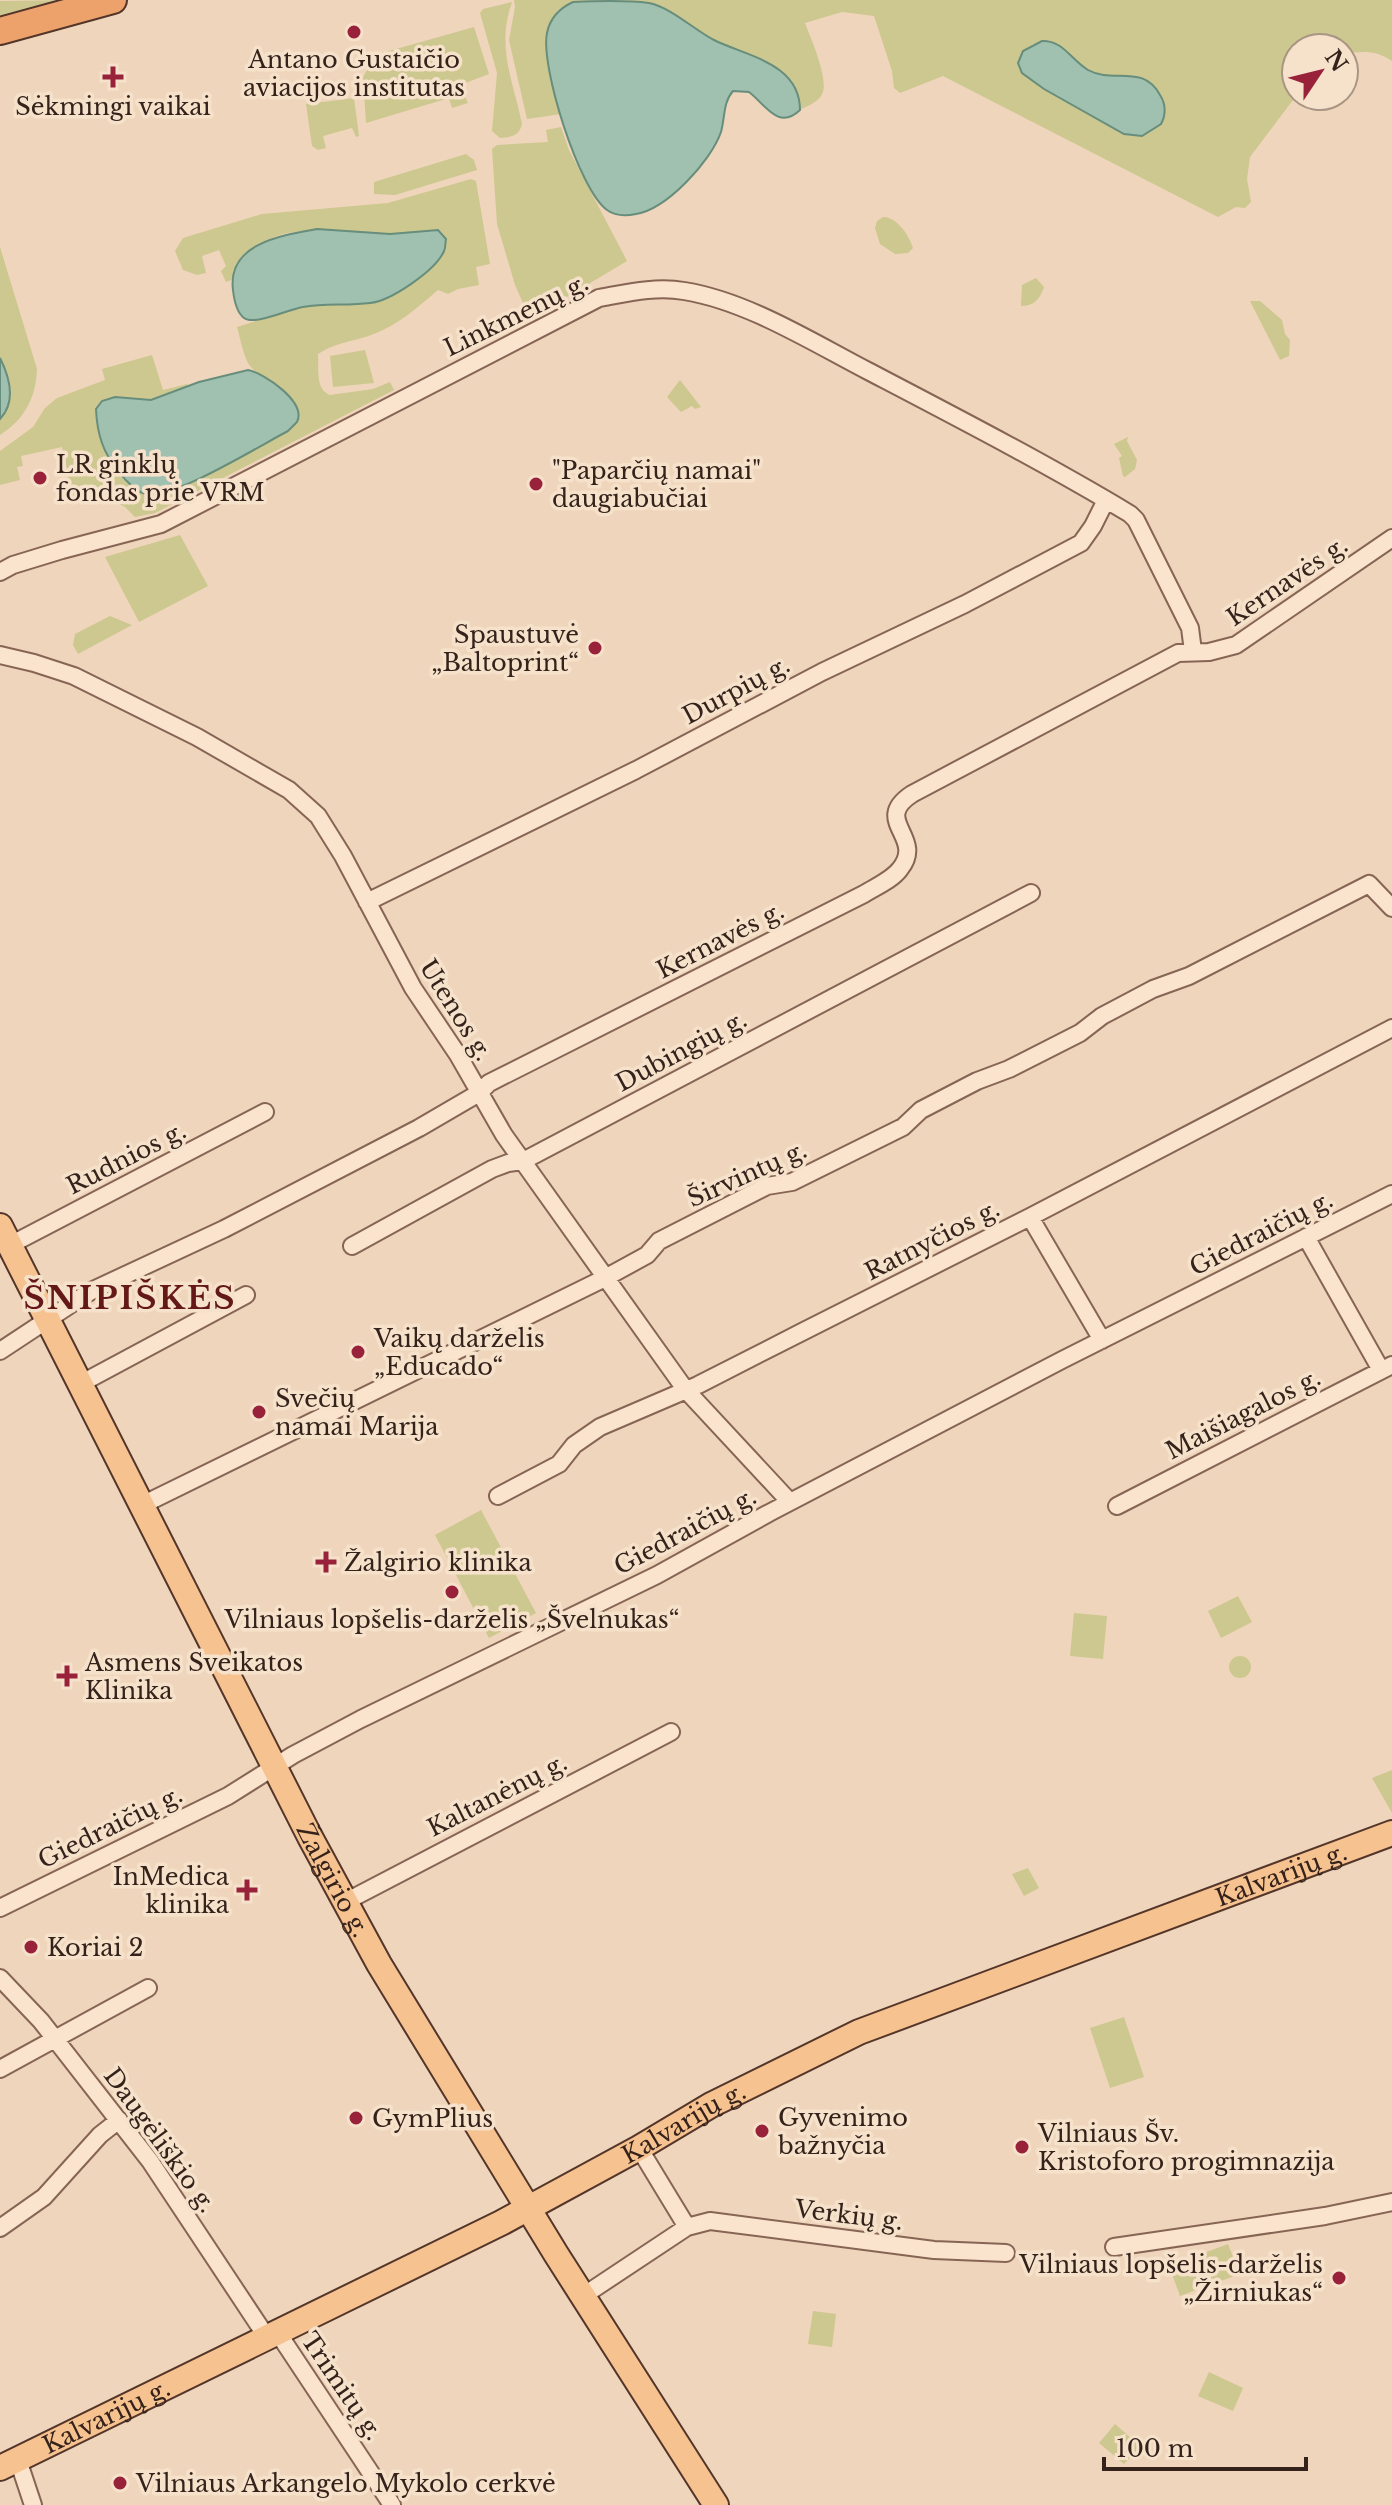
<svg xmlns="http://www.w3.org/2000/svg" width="1392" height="2505" viewBox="0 0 1392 2505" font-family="'Libre Baskerville',serif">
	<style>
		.green { fill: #cdc88f; fill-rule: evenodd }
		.water { fill: #a0c0b0; stroke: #678d7c; stroke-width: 2 }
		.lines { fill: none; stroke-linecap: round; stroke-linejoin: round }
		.minor-casing { stroke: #876555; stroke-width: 20 }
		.primary-casing { stroke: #54352a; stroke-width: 28 }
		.trunk-casing { stroke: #54352a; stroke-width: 30 }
		.minor { stroke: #fae4ce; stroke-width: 16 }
		.primary { stroke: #f6c290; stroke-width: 24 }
		.trunk { stroke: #eda16b; stroke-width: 26 }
		.poi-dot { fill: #98223a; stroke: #f6e1cb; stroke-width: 3 }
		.labels { text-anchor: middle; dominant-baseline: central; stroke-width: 7; stroke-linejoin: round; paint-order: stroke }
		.poi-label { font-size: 24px; fill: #35221a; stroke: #f6e1cb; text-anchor: start }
		.street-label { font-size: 24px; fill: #35221a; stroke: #f6e1cb }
		.district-label { font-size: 32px; font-weight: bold; letter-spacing: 2px; fill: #641918; stroke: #f6e1cb }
	</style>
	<rect width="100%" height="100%" fill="#efd5bb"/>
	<!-- green -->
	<path class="green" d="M79 0 0 21V1Z
		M514 0H1392V61C1376 50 1363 51 1344 54V48H1296V96L1250 157 1247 179 1251 202 1245 208 1236 207 1218 217 943 76 900 93 894 88 892 71 874 16 842 12 805 23C811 39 831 83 821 96 816 103 807 106 800 110V101L765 60 715 41 671 14 574 2 558 10 546 35 561 114 527 119 509 40 515 7ZM1049 40C1061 50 1075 65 1090 71 1115 81 1143 69 1160 94L1134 136 1031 45Z
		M512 2C496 47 513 80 522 124 519 136 512 137 500 138L492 131 497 73 480 13 483 9Z
		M474 27 489 74 460 85 468 103 452 108 449 98 366 123 363 77 370 65 382 53Z
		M354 98 359 136 356 137 352 128 323 136 326 148 318 150 312 146 306 104Z
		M561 127 569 150 627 261 530 319 515 285 497 224 492 149 497 145 548 142 546 130Z
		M466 154 474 160 477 170 395 195 374 194V182Z
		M471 179 476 181 490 264 476 267 479 285 458 289 448 294 438 290C417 308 397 326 371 335 349 343 339 341 318 354 319 369 315 389 330 395L373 389 390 382 394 390 155 513 135 517 125 507 100 493 70 500 66 478 69 477 62 447 21 456 23 466 17 467 20 480 0 485V451L33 427 45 408 57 398 105 380 102 369 152 355 163 390 187 384 188 387 151 400 142 398 288 431C321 397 261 385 248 363 243 353 240 338 237 327L293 309 317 304 374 303 437 231C414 232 391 234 368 233 312 231 259 219 232 280L226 282 221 271 226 266 219 250 202 256 206 273 197 275 183 270 175 251 183 238 262 214 388 203Z
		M883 217C897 217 909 235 913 248L908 253 895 254 880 244 875 228 877 221Z
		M0 247 37 369C36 398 24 420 0 435V419L6 412 7 373 0 358Z
		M1036 278 1044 287C1040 299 1034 306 1021 306L1022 285Z
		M1250 301H1260L1282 320 1285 334 1290 340 1289 356 1280 360Z
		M365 350 374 383 333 387 330 356Z
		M680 380 701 407 695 409 692 406 681 412 667 397Z
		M1128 437 1127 441 1137 460 1135 469 1125 477 1123 476 1119 458 1122 456 1114 444Z
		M180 535 208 586 139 622 105 557Z
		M110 616 132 625 78 654 73 645 75 634Z
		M481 1510 536 1613 489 1638 435 1535Z
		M1238 1596 1252 1622 1221 1638 1208 1611Z
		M1074 1613 1107 1616 1103 1659 1070 1656Z
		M1229 1667a11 11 0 1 1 22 0a11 11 0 1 1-22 0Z
		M1392 1770V1813L1372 1778Z
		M1028 1868 1039 1888 1024 1896 1012 1874Z
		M1124 2017 1144 2077 1110 2088 1090 2028Z
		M1228 2244 1240 2274 1180 2296 1169 2266Z
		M813 2311 836 2314 832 2347 808 2344Z
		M1209 2372 1243 2388 1233 2411 1198 2396Z
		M1115 2424 1140 2446 1124 2464 1099 2443Z"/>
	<!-- water -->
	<path class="water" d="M573 2C597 1 626 0 649 3 672 8 693 29 714 40 746 56 800 63 800 110 778 131 765 104 749 92L733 91C723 102 725 118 721 132 711 161 667 209 636 214 626 216 615 216 607 210 579 190 540 66 547 33 550 18 560 8 573 2Z
		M1042 41C1063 40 1071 60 1088 70 1113 84 1143 63 1160 95 1166 104 1166 115 1161 124L1142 136 1124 134 1044 89 1022 73 1018 63 1023 51Z
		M317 229 390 234 438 230 446 239C445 243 446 247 444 251 436 270 391 301 370 303 348 306 325 303 303 307 289 309 255 326 244 318 236 312 234 299 233 290 227 243 283 235 317 229Z
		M0 358C10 378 16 402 0 419Z
		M248 370C264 373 307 402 297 422 296 423 289 430 288 431 259 446 176 498 147 494 137 493 125 480 119 472 103 453 97 434 96 409L102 401 115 397 151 400 199 382Z"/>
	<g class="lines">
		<!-- minor casing -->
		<g class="minor-casing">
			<path id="minor" d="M0 572 13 565 62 550 161 524 599 298C627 293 656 286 684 291 747 301 812 342 868 371 956 417 1045 463 1130 514L1136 520 1190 628 1193 651
				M0 655 34 663 74 676 197 737 289 790 318 816 343 856 413 988 458 1055 504 1135 685 1389 790 1502
				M367 902 636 770 822 672 965 604 1081 543 1093 526 1106 500
				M1030 1217 1102 1340
				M1306 1237 1381 1370
				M10 1245 265 1112
				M352 1246 492 1169 508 1163 523 1161 1031 893
				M0 1351 91 1291 224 1229 419 1128 479 1093 489 1083 864 894C875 887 892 880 900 869 926 837 871 821 912 794L1178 653 1209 652 1236 645 1392 538
				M80 1384 246 1295
				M498 1496 559 1464 574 1445 600 1427 698 1385 804 1331 1030 1217 1392 1028
				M142 1505 605 1278 647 1255 659 1241 767 1186 792 1182 903 1127 921 1110 977 1081 1009 1069 1080 1033 1102 1016 1153 989 1189 976 1369 884 1392 908
				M1117 1506 1392 1365
				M345 1902 671 1732
				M0 1908 228 1796 293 1755 361 1719 657 1575 769 1513 1062 1360 1392 1194
				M0 1978 41 2021 150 2161 268 2339
				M0 2069 148 1988
				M639 2148 687 2227
				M0 2228 44 2197 100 2135 119 2120
				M1114 2247 1325 2216 1392 2202
				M583 2296 687 2227 710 2221 934 2250 1006 2253
				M278 2333 392 2505
				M18 2460 33 2505"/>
		</g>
		<!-- primary casing -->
		<g class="primary-casing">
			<g id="primary">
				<path id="s1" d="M0 1226 310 1837 379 1964 556 2254 716 2505"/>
				<path id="s2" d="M0 2468 501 2223 639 2148 711 2105 859 2032 1392 1833"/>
			</g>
		</g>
		<!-- trunk casing -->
		<g class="trunk-casing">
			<path id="trunk" d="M0 31 113 0"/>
		</g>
		<!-- minor -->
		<use href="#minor" class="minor"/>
		<!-- primary -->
		<use href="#primary" class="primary"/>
		<!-- trunk -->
		<use href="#trunk" class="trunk"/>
	</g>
	<!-- markers -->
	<g class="poi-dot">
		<circle cx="354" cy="32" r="8"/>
		<path d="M109 65h8v8h8v8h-8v8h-8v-8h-8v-8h8z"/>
		<circle cx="40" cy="478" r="8"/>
		<circle cx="536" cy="484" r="8"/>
		<circle cx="595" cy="648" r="8"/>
		<circle cx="358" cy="1352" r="8"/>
		<circle cx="259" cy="1412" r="8"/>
		<path d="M322 1550h8v8h8v8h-8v8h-8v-8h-8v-8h8z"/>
		<circle cx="452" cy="1592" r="8"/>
		<path d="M63 1664h8v8h8v8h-8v8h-8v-8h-8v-8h8z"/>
		<path d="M243 1878h8v8h8v8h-8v8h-8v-8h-8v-8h8z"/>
		<circle cx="31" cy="1947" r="8"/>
		<circle cx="356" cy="2118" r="8"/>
		<circle cx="762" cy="2131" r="8"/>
		<circle cx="1022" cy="2147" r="8"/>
		<circle cx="1339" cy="2278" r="8"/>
		<circle cx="120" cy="2483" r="8"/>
	</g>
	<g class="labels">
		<!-- poi labels -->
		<g class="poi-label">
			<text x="354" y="59" text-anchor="middle">Antano Gustaičio<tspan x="354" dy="28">aviacijos institutas</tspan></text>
			<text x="113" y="106" text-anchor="middle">Sėkmingi vaikai</text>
			<text x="56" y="464">LR ginklų<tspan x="56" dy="28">fondas prie VRM</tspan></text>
			<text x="552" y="470">"Paparčių namai"<tspan x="552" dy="28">daugiabučiai</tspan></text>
			<text x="579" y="634" text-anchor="end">Spaustuvė<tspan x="579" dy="28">„Baltoprint“</tspan></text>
			<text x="374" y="1338">Vaikų darželis<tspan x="374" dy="28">„Educado“</tspan></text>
			<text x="275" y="1398">Svečių<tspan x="275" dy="28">namai Marija</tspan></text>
			<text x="344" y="1562">Žalgirio klinika</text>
			<text x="452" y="1619" text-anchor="middle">Vilniaus lopšelis-darželis „Švelnukas“</text>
			<text x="85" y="1662">Asmens Sveikatos<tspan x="85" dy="28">Klinika</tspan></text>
			<text x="229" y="1876" text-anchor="end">InMedica<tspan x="229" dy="28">klinika</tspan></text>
			<text x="47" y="1947">Koriai 2</text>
			<text x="778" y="2117">Gyvenimo<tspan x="778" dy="28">bažnyčia</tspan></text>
			<text x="372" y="2118">GymPlius</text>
			<text x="1038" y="2133">Vilniaus Šv.<tspan x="1038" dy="28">Kristoforo progimnazija</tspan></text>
			<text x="1323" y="2264" text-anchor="end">Vilniaus lopšelis-darželis<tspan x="1323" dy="28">„Žirniukas“</tspan></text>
			<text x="136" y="2483">Vilniaus Arkangelo Mykolo cerkvė</text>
		</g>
		<!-- street labels -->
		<g class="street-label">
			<text transform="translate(516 315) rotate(-26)">Linkmenų g.</text>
			<text transform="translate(1287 581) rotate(-34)">Kernavės g.</text>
			<text transform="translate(736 690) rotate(-28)">Durpių g.</text>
			<text transform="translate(720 940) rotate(-27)">Kernavės g.</text>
			<text transform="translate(456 1010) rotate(58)">Utenos g.</text>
			<text transform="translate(681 1051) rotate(-28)">Dubingių g.</text>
			<text transform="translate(126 1158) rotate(-27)">Rudnios g.</text>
			<text transform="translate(747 1174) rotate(-24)">Širvintų g.</text>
			<text transform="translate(1261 1233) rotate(-27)">Giedraičių g.</text>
			<text transform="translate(932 1240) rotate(-27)">Ratnyčios g.</text>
			<text transform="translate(1243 1414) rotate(-27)">Maišiagalos g.</text>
			<text transform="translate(685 1531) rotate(-28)">Giedraičių g.</text>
			<text transform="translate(497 1795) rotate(-27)">Kaltanėnų g.</text>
			<text transform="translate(110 1827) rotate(-26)">Giedraičių g.</text>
			<text stroke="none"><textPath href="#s2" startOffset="1414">Kalvarijų g.</textPath></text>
			<text stroke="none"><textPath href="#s1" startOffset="734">Žalgirio g.</textPath></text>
			<text stroke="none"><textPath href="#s2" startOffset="766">Kalvarijų g.</textPath></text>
			<text transform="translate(160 2140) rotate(54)">Daugėliškio g.</text>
			<text transform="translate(849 2215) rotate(7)">Verkių g.</text>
			<text transform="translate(342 2386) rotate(56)">Trimitų g.</text>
			<text stroke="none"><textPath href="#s2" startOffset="118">Kalvarijų g.</textPath></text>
		</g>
		<!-- district labels -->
		<g class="district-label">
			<text x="130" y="1298">ŠNIPIŠKĖS</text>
		</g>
	</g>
	<!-- north arrow -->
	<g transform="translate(1320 72) rotate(55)"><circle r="38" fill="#f6e1cb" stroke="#a99584" stroke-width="2"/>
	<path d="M0-6L14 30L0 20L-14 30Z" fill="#98223a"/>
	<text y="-12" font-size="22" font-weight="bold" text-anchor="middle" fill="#35221a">N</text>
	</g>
	<!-- scale -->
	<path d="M1104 2457v12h202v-12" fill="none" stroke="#35221a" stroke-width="4"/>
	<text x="1116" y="2457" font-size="24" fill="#35221a" stroke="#f6e1cb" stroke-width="6" paint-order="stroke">100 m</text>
</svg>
